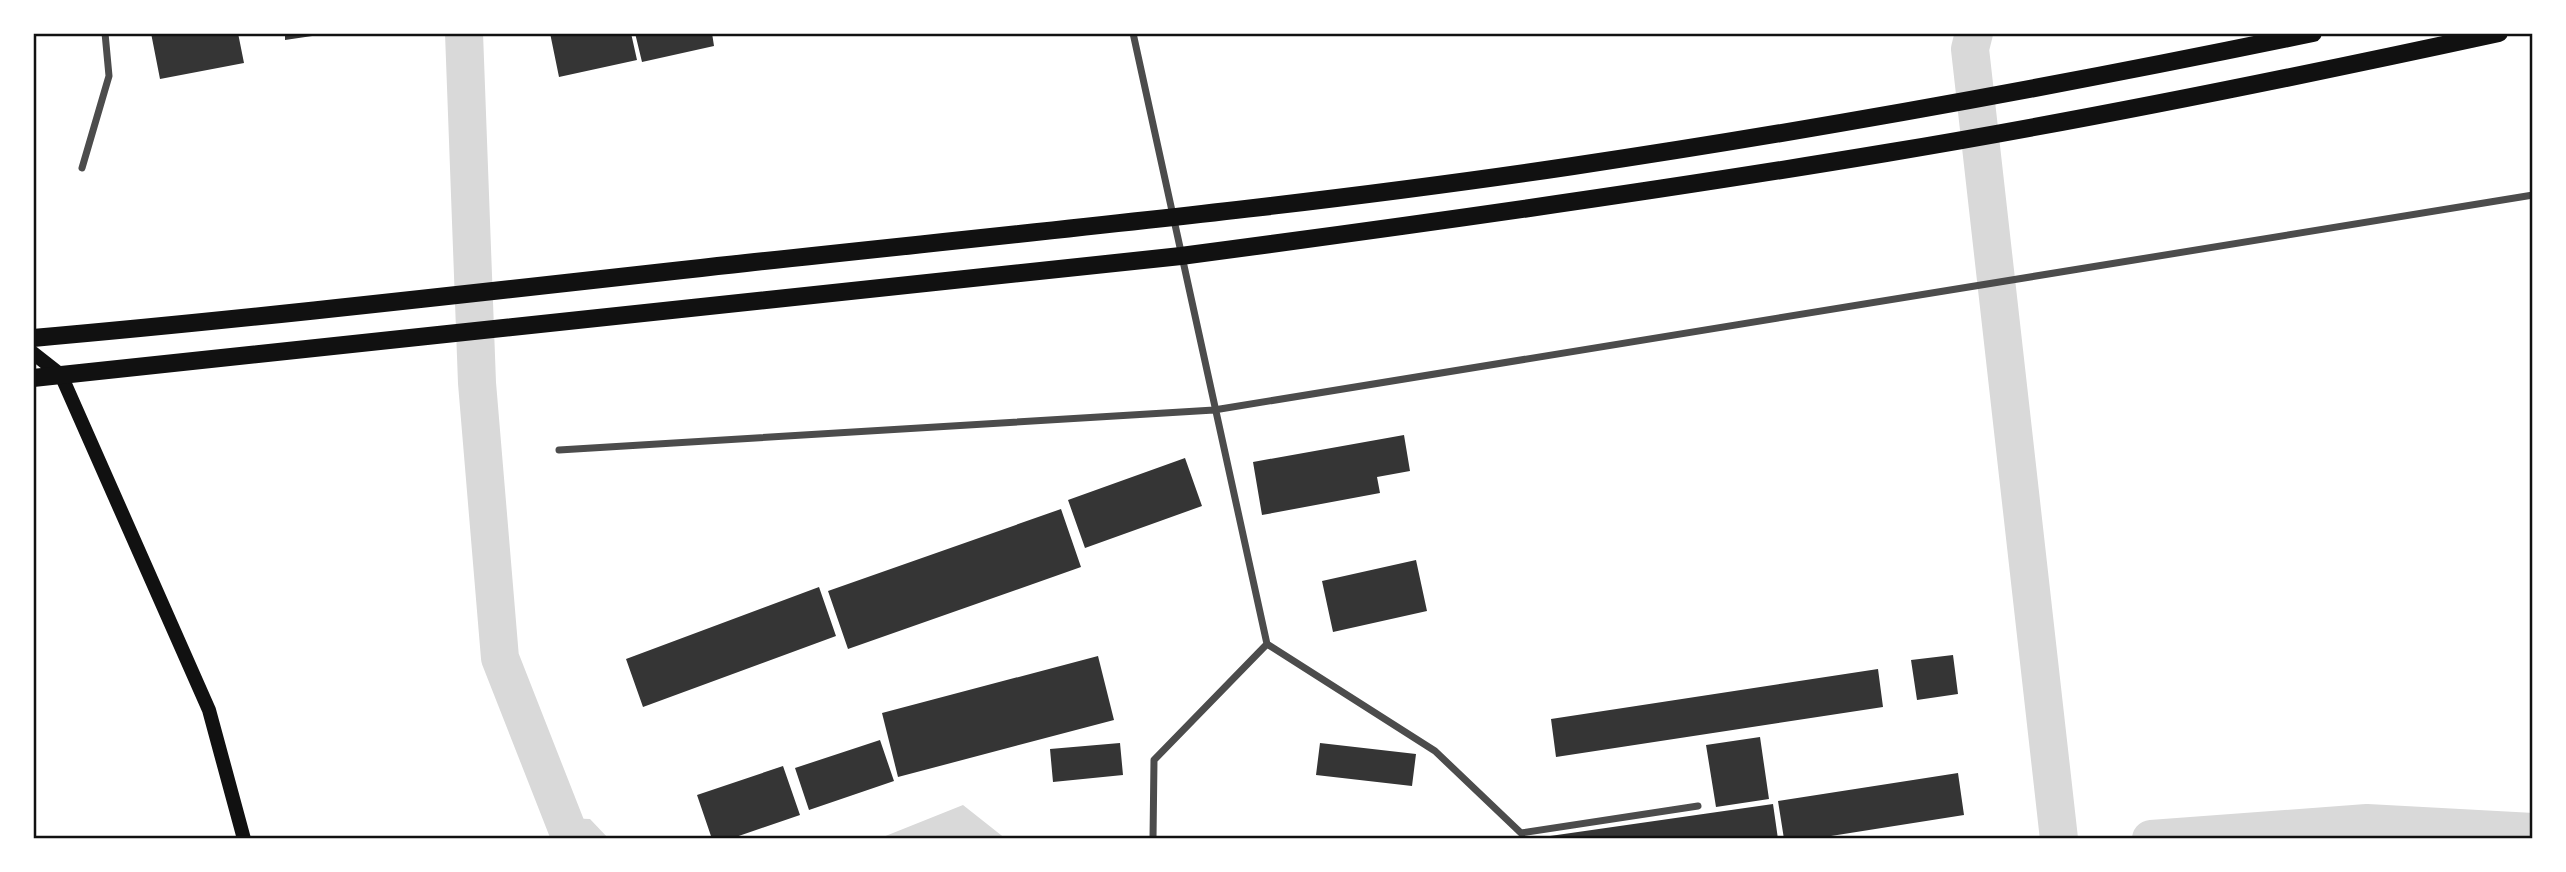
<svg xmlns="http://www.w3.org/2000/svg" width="2566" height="872" viewBox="0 0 2566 872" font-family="Raleway,sans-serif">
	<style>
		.water { fill: #d9d9d9 }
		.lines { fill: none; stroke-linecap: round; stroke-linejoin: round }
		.canal { stroke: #d9d9d9; stroke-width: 38 }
		.building { fill: #353535 }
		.minor { stroke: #4c4c4c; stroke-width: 7 }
		.secondary { stroke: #111; stroke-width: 14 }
		.primary { stroke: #111; stroke-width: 18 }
		.neatline { fill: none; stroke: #111; stroke-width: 2.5 }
	</style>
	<rect width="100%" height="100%" fill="#fff"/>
	<!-- water -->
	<path class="water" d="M963 805 1006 839H878Z
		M563 818 590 819 609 839H548Z"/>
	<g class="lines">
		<!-- canal -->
		<path class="canal" d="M464 33 477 383 500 658 571 839
			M1974 33 1970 49 2059 839
			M2151 839 2367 823 2533 832"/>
	</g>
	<!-- building -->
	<path class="building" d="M151 33H238L244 63 160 79Z
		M285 33H319V35L285 40Z
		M550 33H631L637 60 559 77Z
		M635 33H712L714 46 642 62Z
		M1404 435 1410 471 1377 477 1380 493 1262 515 1253 462Z
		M1185 458 1202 506 1085 548 1068 500Z
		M1061 509 1081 567 848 649 828 591Z
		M1416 560 1427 611 1333 632 1322 581Z
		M819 587 836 636 643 707 626 659Z
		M1953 655 1958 694 1917 700 1911 660Z
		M1098 656 1114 720 898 777 882 713Z
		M1878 669 1883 707 1556 757 1551 719Z
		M1760 737 1769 799 1716 807 1706 745Z
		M880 740 894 781 809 810 795 768Z
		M1120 743 1123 775 1053 782 1050 749Z
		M1320 743 1416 754 1412 786 1316 775Z
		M783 766 800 815 730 839H712L697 795Z
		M1958 773 1964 815 1812 839H1784L1778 801Z
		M1773 804 1778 839H1544L1543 837Z"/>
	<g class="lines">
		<!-- minor -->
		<path class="minor" d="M1133 33 1267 644 1435 751 1521 833 1698 806
			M82 168 109 76 105 33
			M559 450 1214 410 2533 195
			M1153 839 1154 760 1267 644"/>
		<!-- secondary -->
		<path class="secondary" d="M33 353 61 375 209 710 244 839"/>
		<!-- primary -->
		<path class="primary" d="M33 338C271 317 509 289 746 263 1022 233 1299 207 1573 166 1821 129 2067 84 2313 33
			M33 378 1181 256C1416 225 1652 192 1886 153 2092 119 2296 77 2499 33"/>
	</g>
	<!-- border -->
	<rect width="2566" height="872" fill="none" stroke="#ffffff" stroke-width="70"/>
	<rect x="35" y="35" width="2496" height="802" class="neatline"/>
</svg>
